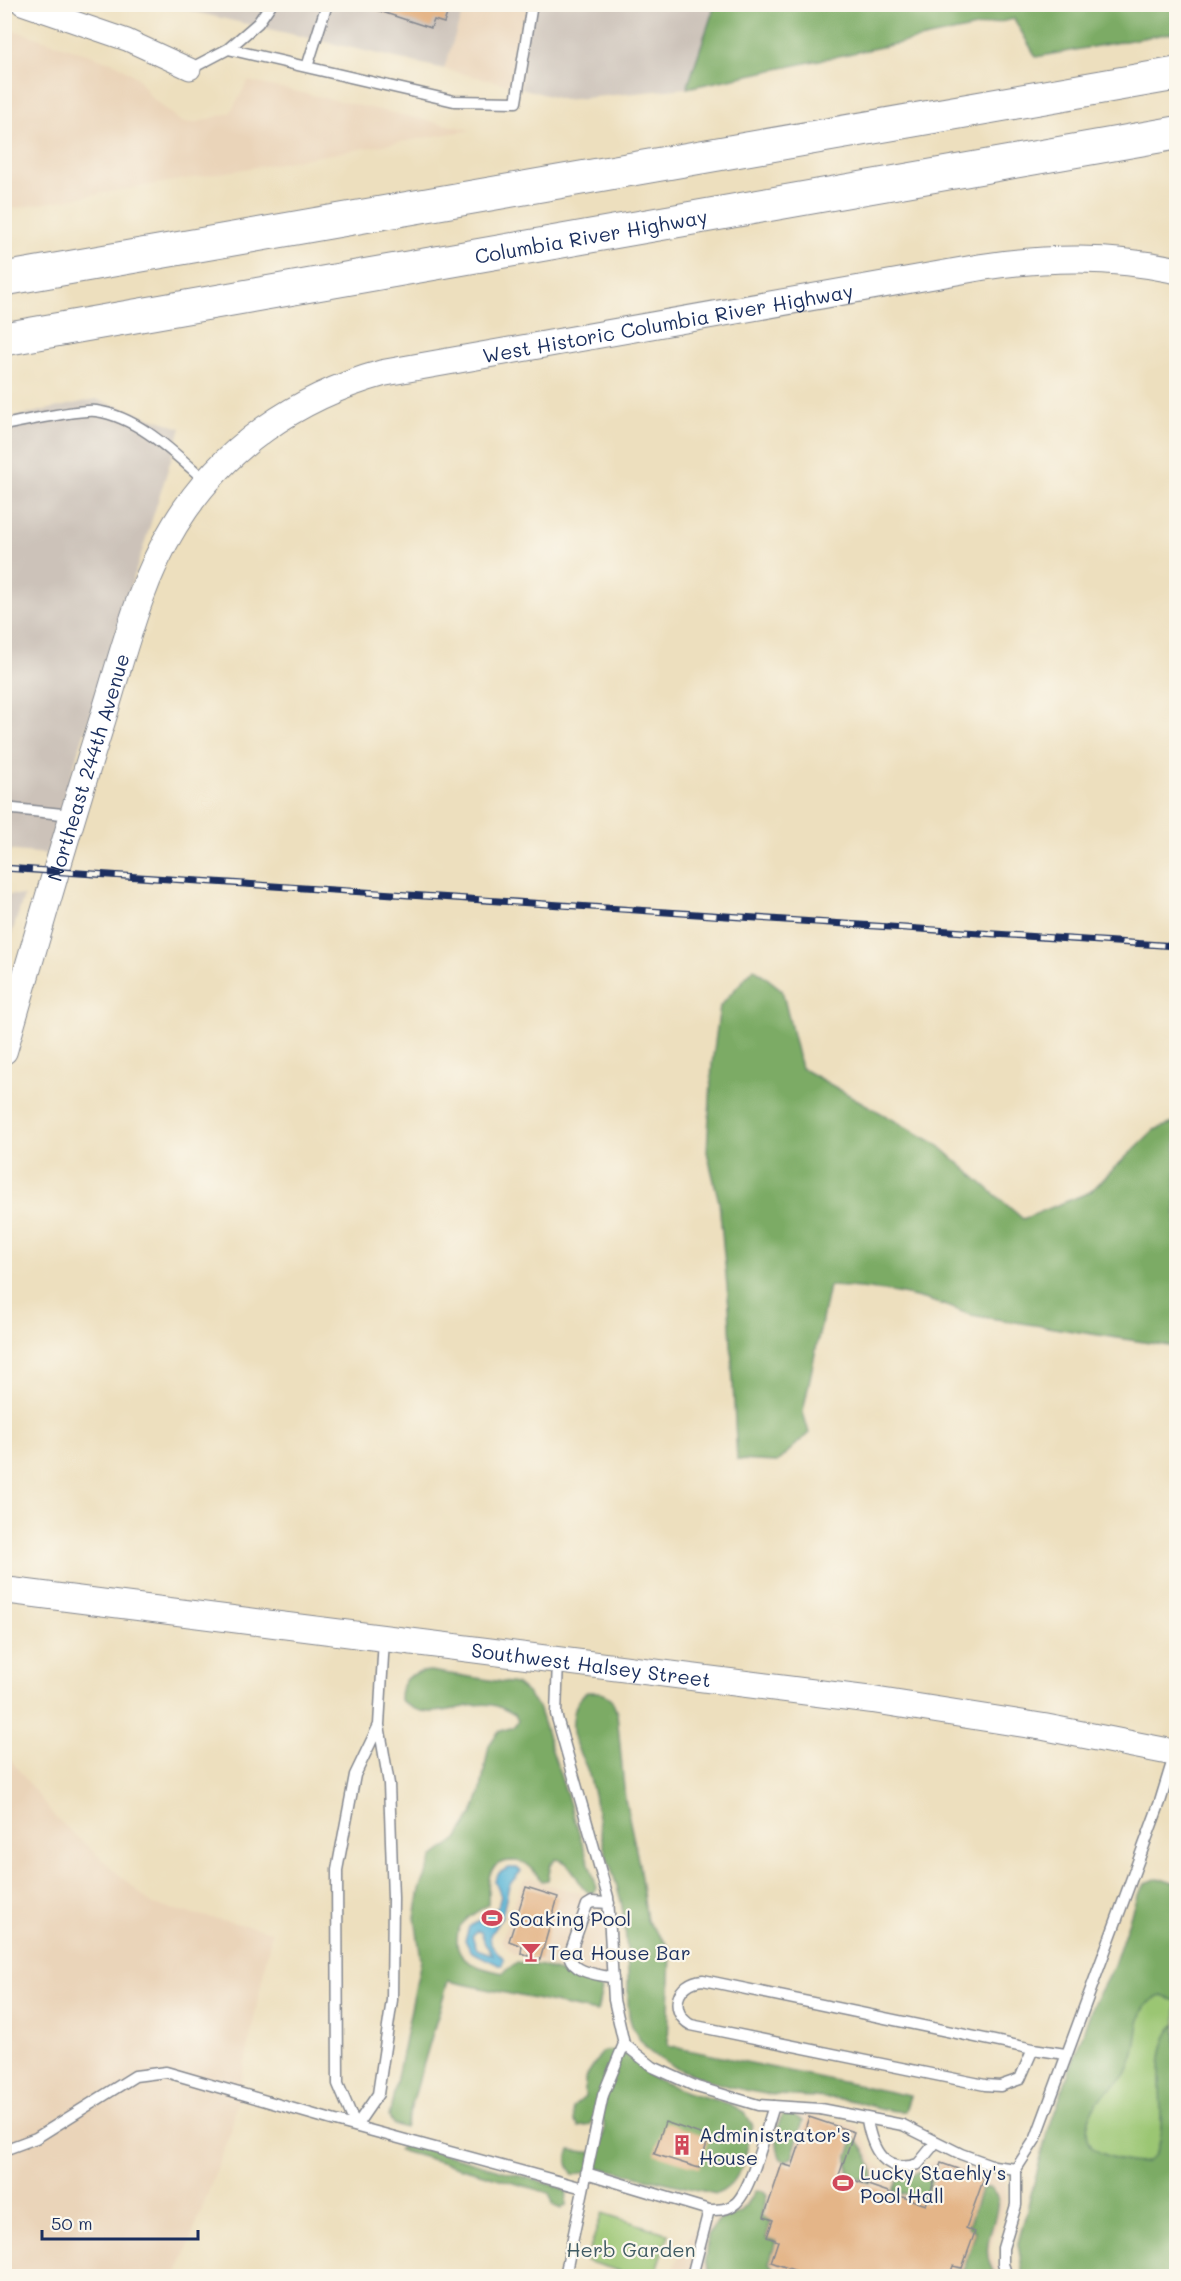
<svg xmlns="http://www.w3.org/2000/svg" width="1181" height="2281" viewBox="0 0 1181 2281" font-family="Mali,sans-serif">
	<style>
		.built { fill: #ead4b9 }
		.industrial { fill: #ccc2b9 }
		.green { fill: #9bc673; stroke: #5b7a68; stroke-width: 1.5 }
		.forest { fill: #7cab65; stroke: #4c6d62; stroke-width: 1.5 }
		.water { fill: #59b5d7; stroke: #3a729a; stroke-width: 1.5; fill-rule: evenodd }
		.building { fill: #e4b588 }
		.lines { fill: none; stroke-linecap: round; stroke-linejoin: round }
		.service-casing { stroke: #84878e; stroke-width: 13 }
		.minor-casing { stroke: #84878e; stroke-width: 23 }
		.tertiary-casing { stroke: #84878e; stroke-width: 28 }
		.motorway-casing { stroke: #84878e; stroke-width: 35 }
		.service { stroke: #fff; stroke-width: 10 }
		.minor { stroke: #fff; stroke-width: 21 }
		.tertiary { stroke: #fff; stroke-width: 26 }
		.motorway { stroke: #fff; stroke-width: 33 }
		.rail-casing { stroke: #1b2f5e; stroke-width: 7 }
		.rail { stroke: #fbf7ec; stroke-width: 4.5; stroke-dasharray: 14; stroke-linecap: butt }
		.labels { text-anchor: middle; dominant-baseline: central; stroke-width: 4.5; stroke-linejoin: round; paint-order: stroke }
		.street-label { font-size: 20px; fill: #1b2f5e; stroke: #fbf7ec }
		.poi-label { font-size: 20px; fill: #1b2f5e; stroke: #fbf7ec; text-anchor: start }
		.park-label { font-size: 20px; fill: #415c64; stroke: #fbf7ec }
	</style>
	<rect width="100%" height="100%" fill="#fbf7ec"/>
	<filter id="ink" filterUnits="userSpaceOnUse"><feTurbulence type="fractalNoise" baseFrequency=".0167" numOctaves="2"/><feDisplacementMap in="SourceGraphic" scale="12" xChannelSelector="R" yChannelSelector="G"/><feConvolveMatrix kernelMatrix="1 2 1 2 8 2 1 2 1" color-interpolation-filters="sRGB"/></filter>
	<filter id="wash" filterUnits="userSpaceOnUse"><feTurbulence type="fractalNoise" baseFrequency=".008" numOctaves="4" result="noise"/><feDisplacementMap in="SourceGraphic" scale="24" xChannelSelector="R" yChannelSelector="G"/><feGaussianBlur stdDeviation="1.35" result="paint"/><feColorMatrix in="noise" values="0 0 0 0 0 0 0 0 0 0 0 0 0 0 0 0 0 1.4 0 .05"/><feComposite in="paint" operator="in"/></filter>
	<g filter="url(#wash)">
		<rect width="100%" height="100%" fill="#eddfbe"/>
		<!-- built -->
		<path class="built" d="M528 4 521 88 444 69 465 5Z
			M5 27 117 64 138 78 151 97 181 122 194 123 230 113 248 81 471 130 5 210Z
			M4 1751 55 1817 153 1905 272 1931 231 2131 177 2276H5Z
			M532 1877 545 1884 604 1899 609 1986 513 1954 501 1940 523 1881Z
			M778 2111 803 2112 857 2126 876 2164 890 2173H903L942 2158 1006 2180V2196L990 2250 1000 2276H670L684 2244 693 2230 736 2211 748 2198 760 2176Z"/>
		<!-- industrial -->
		<path class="industrial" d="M164 5H465L444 69Z
			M528 5H715L687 88 564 100 521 88Z
			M96 399 181 428 46 854 5 850 4 419Z
			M5 894 24 896 5 955 4 894Z"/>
		<!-- green -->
		<path class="green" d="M1136 1985 1176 2001V2276H1035L1103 1993Z
			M602 2213 669 2234 655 2276H637L586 2261Z"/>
		<!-- forest -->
		<path class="forest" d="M715 5H1176V32L1036 57 1014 19 687 88Z
			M754 968 782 990 801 1068 938 1145 1023 1219 1090 1192 1154 1130 1176 1122V1347L970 1315C924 1295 878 1288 829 1286L803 1412 809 1433 777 1462 737 1460 729 1307 719 1202 707 1152 712 1064 720 1006Z
			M430 1671 516 1684 527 1693 538 1707 597 1888 595 1892 589 1893C575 1883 575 1862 556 1859L551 1864 548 1880 542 1881C537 1876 534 1870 529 1866 524 1861 517 1861 511 1861 483 1862 489 1886 488 1905 480 1910 470 1915 464 1922 459 1926 457 1934 457 1940 456 1964 484 1969 503 1973L517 1962 542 1966 597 1986 602 1989 597 2012 448 1981 405 2128 393 2124 389 2117 421 1960 415 1917 420 1890 433 1857 457 1839 473 1814 480 1794 489 1745 498 1732 513 1727 518 1721 515 1715C508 1711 501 1707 493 1705 461 1700 431 1727 400 1700 400 1678 409 1673 430 1671Z
			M587 1692H599L611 1698 617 1713 625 1799 639 1864 647 1921 671 1949 668 2046 910 2096 905 2111C887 2113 866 2103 848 2100 821 2096 793 2097 766 2094 733 2089 667 2072 645 2046 623 2021 629 2005 628 1974 627 1953 626 1928 622 1907 619 1889 612 1871 606 1854 598 1828 597 1800 589 1775 586 1763 578 1753 575 1741 570 1726 573 1700 587 1692Z
			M1158 1878 1176 1884V2001L1162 1996C1134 2002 1140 2035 1133 2057 1131 2062 1129 2069 1126 2074 1121 2083 1110 2087 1103 2095 1089 2110 1077 2142 1101 2153 1114 2158 1130 2165 1145 2162 1181 2150 1140 2056 1176 2024V2276H1023L1018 2243 1047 2134 1093 2005 1114 1965 1137 1896 1146 1883Z
			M614 2050 625 2054 653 2078 686 2092 730 2104 744 2112 752 2124C747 2150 743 2184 716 2194L602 2168 573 2175C568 2167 565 2159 570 2150L595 2153C602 2144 608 2129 602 2118L593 2119 590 2125 579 2127 574 2121 573 2107 585 2097V2078L602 2052Z
			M784 2114H791L803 2121 792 2157 786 2161 781 2159C775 2148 775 2123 784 2114Z
			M854 2138C864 2145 877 2170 871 2183L854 2177 848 2171V2155Z
			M409 2144 559 2187 567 2192 566 2205 561 2209 554 2206 549 2193 399 2150 403 2145Z
			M936 2166 925 2201 893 2191 897 2181 901 2178Z
			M982 2188H990L998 2198C997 2229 976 2247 996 2276H952L955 2268 964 2270 976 2231 968 2227Z
			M756 2190 763 2191 767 2196 761 2217 771 2221 766 2238 776 2241 769 2263 781 2276H713L705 2260 708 2235 719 2220 741 2212Z"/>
		<!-- water -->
		<path class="water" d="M508 1868H517L521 1871 509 1885 502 1916 490 1935 491 1945 504 1959 502 1965H499L472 1952 465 1941 469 1927 498 1907 501 1896 495 1881 499 1873ZM477 1931 481 1932 485 1944 493 1955 477 1949 472 1936Z"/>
		<g id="blocks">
			<!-- building -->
			<path class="building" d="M371 4H439L449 8 444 23 434 20 431 28 370 8Z
				M526 1887 558 1897 540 1960 521 1953 522 1946 509 1941Z
				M809 2117 854 2132 839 2175 926 2205 941 2163 984 2178 966 2228 975 2232 962 2268 953 2266 949 2277H813L771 2262 778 2241 767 2237 773 2220 764 2217 782 2164 792 2167Z
				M665 2122 709 2137 699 2168 654 2154Z"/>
		</g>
	</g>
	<g filter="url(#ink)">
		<use href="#blocks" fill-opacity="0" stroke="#84878e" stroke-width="1.5"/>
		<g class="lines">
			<!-- service casing -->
			<g class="service-casing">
				<path id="service" d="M228 49 258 23 271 4
					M307 67 327 4
					M190 69 228 49 454 101 516 102 532 4
					M4 425C25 421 78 409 96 411 139 417 175 454 207 482
					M4 808 72 815
					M558 1661 556 1714 608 1897 614 2000 624 2044 603 2095 565 2276
					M379 1725 355 1775 337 1870 338 2084 356 2126 378 2094 392 2000 393 1898 389 1784 379 1725 384 1639
					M609 1903 592 1902 587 1905 569 1956C575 1974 597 1974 613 1978
					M624 2044 653 2067 697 2087 758 2105 820 2109 903 2125 961 2154 994 2166 1016 2169
					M1033 2049 703 1980C676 1982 668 2012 691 2025L985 2085 1000 2086 1020 2079 1033 2049 1065 2054
					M867 2120C872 2149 884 2175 918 2164L936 2142
					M4 2150 36 2138 135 2076 166 2072 332 2120 583 2188
					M586 2173 709 2210C719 2210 728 2210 736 2203 752 2188 766 2129 774 2106
					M692 2276 709 2210
					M1007 2276 1003 2264V2248L1016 2205V2169L1036 2138 1160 1802 1175 1753"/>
			</g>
			<!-- minor casing -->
			<g class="minor-casing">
				<path id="minor" d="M22 4 127 40 190 69"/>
			</g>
			<!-- tertiary casing -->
			<g class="tertiary-casing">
				<g id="tertiary">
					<path id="s1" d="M4 1051C34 946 64 841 97 737 120 667 136 588 175 525 222 448 297 397 383 373L982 267C1048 257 1110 256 1176 270"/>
					<path id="s2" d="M4 1590 873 1700 1044 1727 1176 1753"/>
				</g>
			</g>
			<!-- motorway casing -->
			<g class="motorway-casing">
				<g id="motorway">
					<path d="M4 279 1176 74"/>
					<path id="s3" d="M4 339 1176 133"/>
				</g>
			</g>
			<!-- service -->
			<use href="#service" class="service"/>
			<!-- minor -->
			<use href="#minor" class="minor"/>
			<!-- tertiary -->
			<use href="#tertiary" class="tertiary"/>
			<!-- motorway -->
			<use href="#motorway" class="motorway"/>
			<!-- rail casing -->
			<g class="rail-casing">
				<path id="rail" d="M4 868 1176 946"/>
			</g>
			<!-- rail -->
			<use href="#rail" class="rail"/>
		</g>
	</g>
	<!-- icons -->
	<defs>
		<g id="stadium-bare" transform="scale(1.62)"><path d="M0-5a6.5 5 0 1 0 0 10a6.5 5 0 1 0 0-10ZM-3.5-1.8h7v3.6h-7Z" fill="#d1495b" stroke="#fbf7ec" stroke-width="2.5" paint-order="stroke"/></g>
		<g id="bar-bare" transform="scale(1.62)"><path d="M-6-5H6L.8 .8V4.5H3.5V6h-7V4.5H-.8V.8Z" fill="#d1495b" stroke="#fbf7ec" stroke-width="2.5" paint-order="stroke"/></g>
		<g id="building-bare" transform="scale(1.62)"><path d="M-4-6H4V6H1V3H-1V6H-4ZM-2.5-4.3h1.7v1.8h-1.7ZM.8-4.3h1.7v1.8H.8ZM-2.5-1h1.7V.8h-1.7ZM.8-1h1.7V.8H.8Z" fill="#d1495b" stroke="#fbf7ec" stroke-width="2.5" paint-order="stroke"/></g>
	</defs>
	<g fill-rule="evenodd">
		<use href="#stadium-bare" x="492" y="1918"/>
		<use href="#bar-bare" x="531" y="1952"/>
		<use href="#building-bare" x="682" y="2145"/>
		<use href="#stadium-bare" x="843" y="2183"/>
	</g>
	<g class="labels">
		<!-- street labels -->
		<g class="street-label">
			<text stroke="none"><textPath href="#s3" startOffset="596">Columbia River Highway</textPath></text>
			<text stroke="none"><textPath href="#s1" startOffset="1107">West Historic Columbia River Highway</textPath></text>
			<text stroke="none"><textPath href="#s1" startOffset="296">Northeast 244th Avenue</textPath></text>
			<text stroke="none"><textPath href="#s2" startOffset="592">Southwest Halsey Street</textPath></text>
		</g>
		<!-- poi labels -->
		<g class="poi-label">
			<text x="509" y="1918">Soaking Pool</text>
			<text x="548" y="1952">Tea House Bar</text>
			<text x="699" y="2134">Administrator's<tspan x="699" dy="23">House</tspan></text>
			<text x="860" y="2172">Lucky Staehly's<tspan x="860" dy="23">Pool Hall</tspan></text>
		</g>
		<!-- park labels -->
		<g class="park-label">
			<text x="631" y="2249">Herb Garden</text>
		</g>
	</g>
	<!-- margin -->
	<rect width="1181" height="2281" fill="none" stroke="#fbf7ec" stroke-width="24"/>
	<!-- scale -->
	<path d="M42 2230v9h156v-9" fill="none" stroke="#1b2f5e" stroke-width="3"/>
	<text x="51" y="2230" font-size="18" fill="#1b2f5e" stroke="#fbf7ec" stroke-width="4.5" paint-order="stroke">50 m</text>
</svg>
